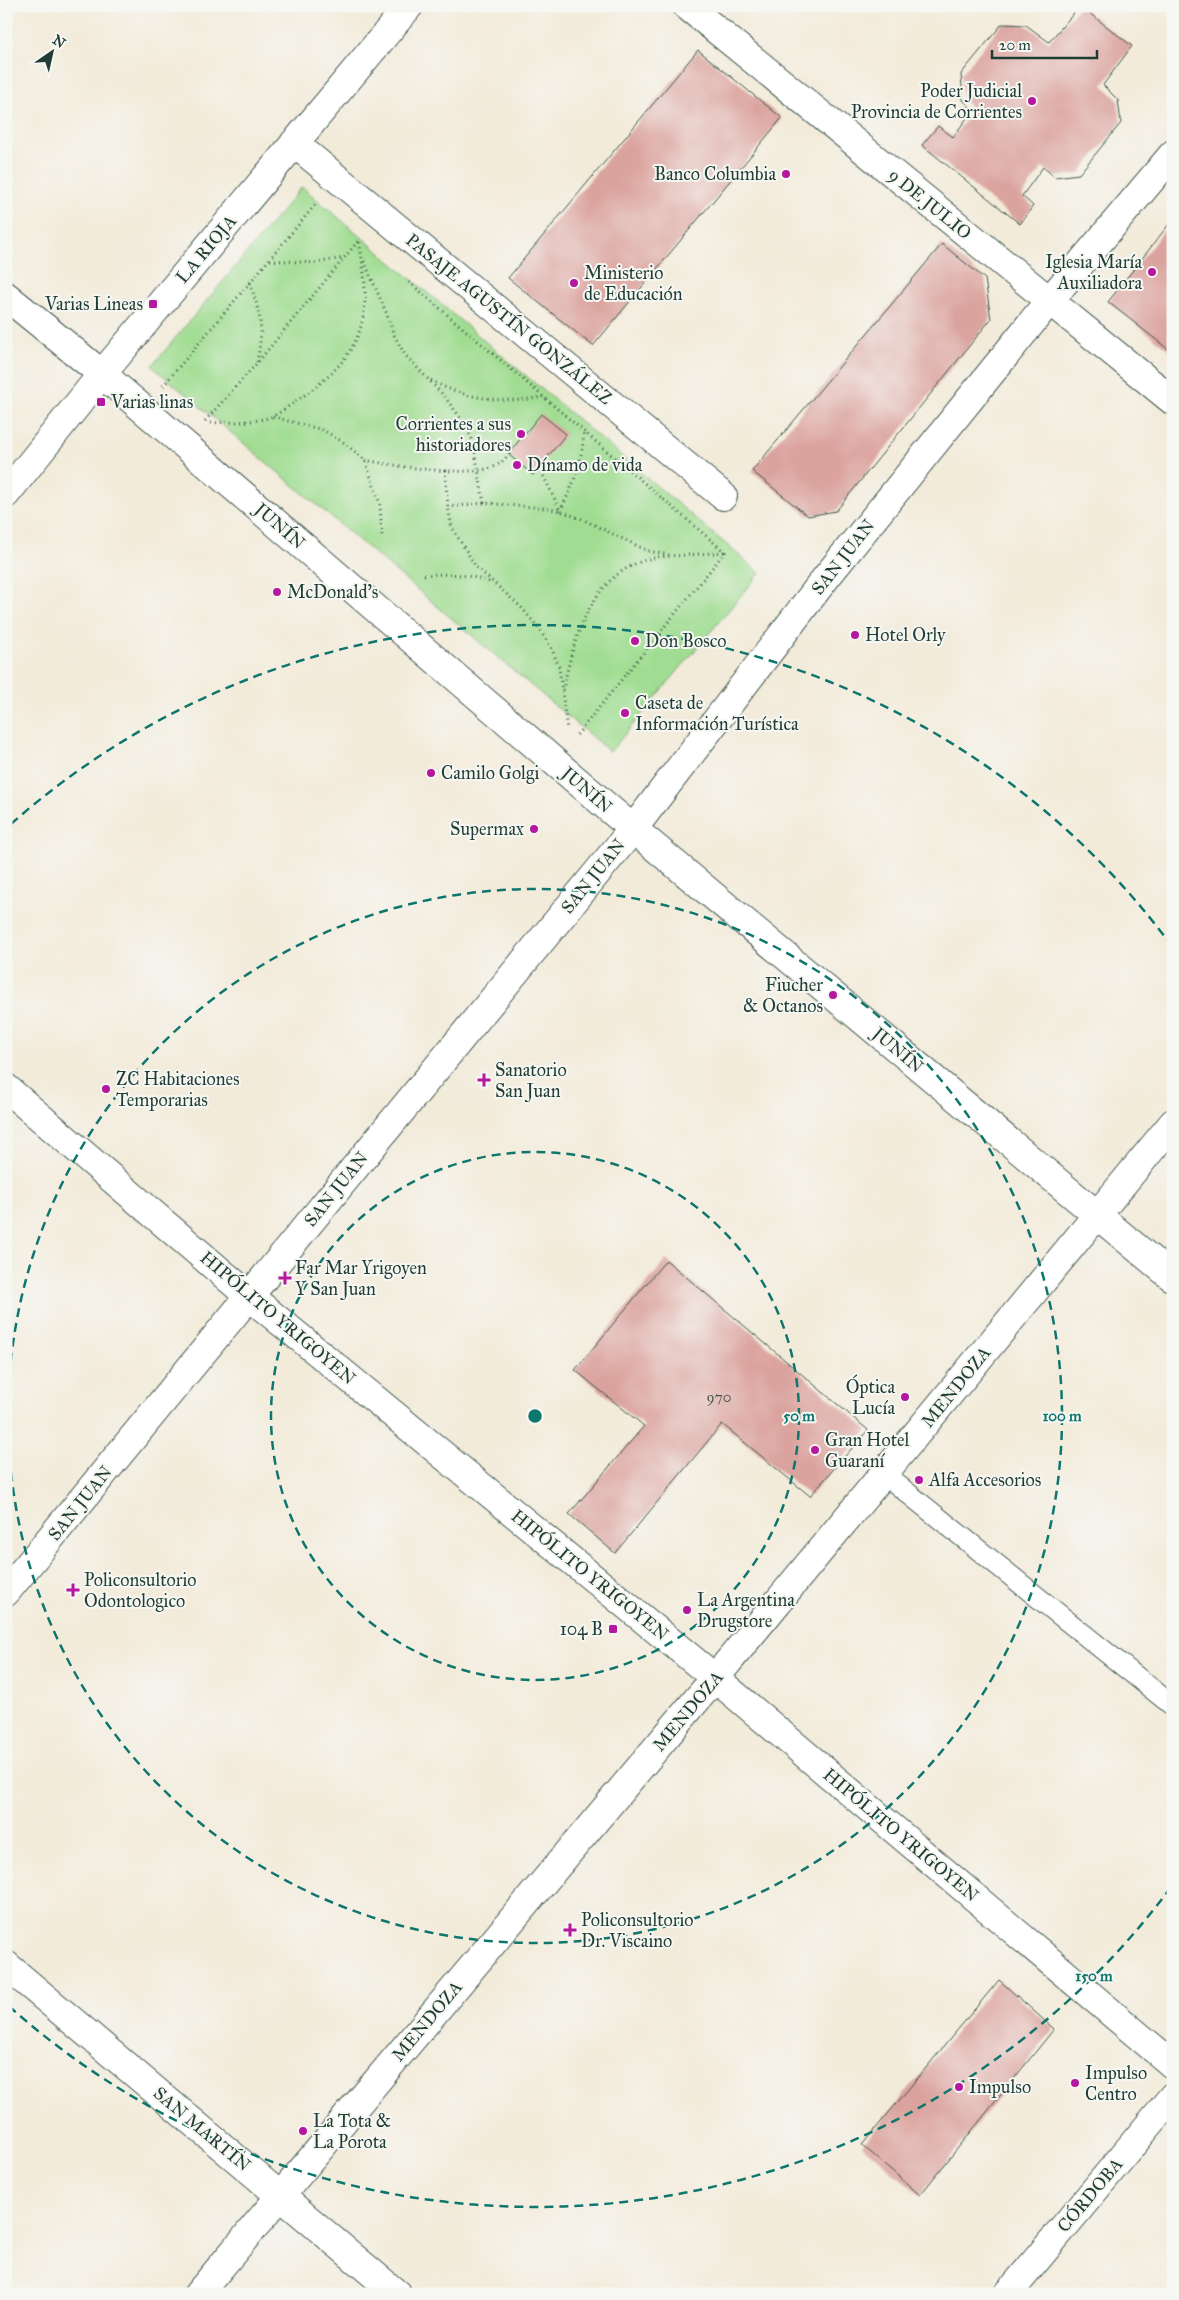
<svg xmlns="http://www.w3.org/2000/svg" width="1179" height="2300" viewBox="0 0 1179 2300" font-family="'IM FELL Great Primer',serif">
	<style>
		.green { fill: #a0dd92; stroke: #608d63 }
		.building { fill: #dba39e }
		.lines { fill: none; stroke-linecap: round; stroke-linejoin: round }
		.lane-casing { stroke: #3f574d; stroke-width: 22 }
		.street-casing { stroke: #3f574d; stroke-width: 30 }
		.path { stroke: #3f574d; stroke-width: 3; stroke-dasharray: 1 4; stroke-linecap: butt }
		.lane { stroke: #fff; stroke-width: 20 }
		.street { stroke: #fff; stroke-width: 28 }
		.ring { fill: none; stroke: #0f766e; stroke-width: 2.5; stroke-dasharray: 9 6 }
		.poi-dot { fill: #b5179e; stroke: #f6f6f2; stroke-width: 2 }
		.labels { text-anchor: middle; dominant-baseline: central; stroke-width: 4; stroke-linejoin: round; paint-order: stroke }
		.number-label { font-size: 15px; fill: #4e564e }
		.poi-label { font-size: 18px; fill: #1f3d34; stroke: #f6f6f2; text-anchor: start }
		.street-label { font-size: 18px; fill: #1f3d34; stroke: #f6f6f2 }
		.centre { fill: #0f766e; stroke: #f6f6f2; stroke-width: 2.5 }
		.ring-label { font-size: 15px; text-anchor: middle; font-weight: bold; fill: #0f766e; stroke: #f6f6f2; stroke-width: 4; stroke-linejoin: round; paint-order: stroke }
	</style>
	<rect width="100%" height="100%" fill="#f6f6f2"/>
	<filter id="ink" filterUnits="userSpaceOnUse"><feTurbulence type="fractalNoise" baseFrequency=".02" numOctaves="2"/><feDisplacementMap in="SourceGraphic" scale="10" xChannelSelector="R" yChannelSelector="G"/><feConvolveMatrix kernelMatrix="1 2 1 2 8 2 1 2 1" color-interpolation-filters="sRGB"/></filter>
	<filter id="wash" filterUnits="userSpaceOnUse"><feTurbulence type="fractalNoise" baseFrequency=".0096" numOctaves="4" result="noise"/><feDisplacementMap in="SourceGraphic" scale="20" xChannelSelector="R" yChannelSelector="G"/><feGaussianBlur stdDeviation="1.12" result="paint"/><feColorMatrix in="noise" values="0 0 0 0 0 0 0 0 0 0 0 0 0 0 0 0 0 1.4 0 .05"/><feComposite in="paint" operator="in"/></filter>
	<g filter="url(#wash)">
		<rect width="100%" height="100%" fill="#f3ebda"/>
		<!-- green -->
		<path class="green" d="M302 187 760 573 610 752 152 366Z"/>
		<g id="blocks">
			<!-- building -->
			<path class="building" d="M1080 6 1132 46 1103 85 1118 100 1121 123 1079 174 1055 177 1043 167 1022 196 1033 206 1020 224 922 145 938 126 953 137 973 110 963 100 961 74 1002 24 1026 25 1049 42Z
				M698 50 782 118 593 346 508 278Z
				M1173 219V353L1108 302Z
				M942 244 985 279 991 319 836 511 808 516 752 471Z
				M541 414 566 434 533 475 508 454Z
				M666 1260 868 1430 810 1496 722 1424 615 1553 569 1514 644 1426 575 1370Z
				M999 1980 1054 2029 920 2195 862 2145Z"/>
		</g>
	</g>
	<g filter="url(#ink)">
		<use href="#blocks" fill-opacity="0" stroke="#3f574d" stroke-width="1"/>
		<g class="lines">
			<!-- lane casing -->
			<g class="lane-casing">
				<path id="lane" d="M884 1474 1173 1706"/>
			</g>
			<!-- street casing -->
			<g class="street-casing">
				<path id="street" d="M687 6 1173 401
					M294 143 723 496
					M6 296 102 374 633 829 1173 1278
					M6 494 102 374 409 6
					M6 1088 249 1296 715 1678 1173 2065
					M6 1592 633 829 828 575 1049 301 1173 154
					M6 1965 397 2294
					M198 2294 715 1678 1173 1123
					M1008 2294 1173 2096"/>
			</g>
			<!-- path -->
			<path class="path" d="M270 260 315 263 343 258
				M364 261 386 312 394 335 405 355 445 397 462 420 473 441 484 503
				M409 282 725 552 575 737
				M250 283C261 318 264 325 257 362
				M431 380C463 399 506 404 543 397
				M163 386 315 205 317 207
				M273 417 323 430 343 442 365 460 380 504 382 538
				M205 421 257 363 359 240C363 266 368 291 363 317 356 356 327 380 296 401 289 406 281 412 273 416 257 423 227 422 209 423
				M365 460C391 465 478 480 499 464 505 460 510 452 515 447
				M539 467 560 510
				M445 470 448 507 452 527 462 544 476 567 521 607 537 626 551 647 559 667 567 730
				M448 507 484 503 545 508 560 511 582 519 648 551 675 556 724 552
				M560 511C574 484 582 462 584 432
				M424 575C449 573 468 574 492 583
				M563 690C574 638 590 575 649 559 656 557 665 557 672 556"/>
			<!-- lane -->
			<use href="#lane" class="lane"/>
			<!-- street -->
			<use href="#street" class="street"/>
		</g>
	</g>
	<!-- distance rings -->
	<g class="ring">
		<circle cx="535" cy="1416" r="264"/>
		<circle cx="535" cy="1416" r="527"/>
		<path d="M1171 1887A791 791 0 0 1 11 2008M11 824A791 791 0 0 1 1171 945"/>
	</g>
	<!-- markers -->
	<g class="poi-dot">
		<circle cx="1032" cy="101" r="5"/>
		<circle cx="786" cy="174" r="5"/>
		<circle cx="1152" cy="272" r="5"/>
		<circle cx="574" cy="283" r="5"/>
		<rect x="148" y="299" width="10" height="10" rx="2.5"/>
		<rect x="96" y="397" width="10" height="10" rx="2.5"/>
		<circle cx="521" cy="434" r="5"/>
		<circle cx="517" cy="465" r="5"/>
		<circle cx="277" cy="592" r="5"/>
		<circle cx="855" cy="635" r="5"/>
		<circle cx="635" cy="641" r="5"/>
		<circle cx="625" cy="713" r="5"/>
		<circle cx="431" cy="773" r="5"/>
		<circle cx="534" cy="829" r="5"/>
		<circle cx="833" cy="995" r="5"/>
		<path d="M481.5 1072.5h5v5h5v5h-5v5h-5v-5h-5v-5h5z"/>
		<circle cx="106" cy="1089" r="5"/>
		<path d="M282.5 1270.5h5v5h5v5h-5v5h-5v-5h-5v-5h5z"/>
		<circle cx="905" cy="1397" r="5"/>
		<circle cx="815" cy="1450" r="5"/>
		<circle cx="919" cy="1480" r="5"/>
		<path d="M70.5 1582.5h5v5h5v5h-5v5h-5v-5h-5v-5h5z"/>
		<circle cx="687" cy="1610" r="5"/>
		<rect x="608" y="1624" width="10" height="10" rx="2.5"/>
		<path d="M567.5 1922.5h5v5h5v5h-5v5h-5v-5h-5v-5h5z"/>
		<circle cx="1075" cy="2083" r="5"/>
		<circle cx="959" cy="2087" r="5"/>
		<circle cx="303" cy="2131" r="5"/>
	</g>
	<g class="labels">
		<!-- number labels -->
		<g class="number-label">
			<text x="719" y="1397">970</text>
		</g>
		<!-- poi labels -->
		<g class="poi-label">
			<text x="1022" y="91" text-anchor="end">Poder Judicial<tspan x="1022" dy="21">Provincia de Corrientes</tspan></text>
			<text x="776" y="174" text-anchor="end">Banco Columbia</text>
			<text x="1142" y="262" text-anchor="end">Iglesia María<tspan x="1142" dy="21">Auxiliadora</tspan></text>
			<text x="584" y="273">Ministerio<tspan x="584" dy="21">de Educación</tspan></text>
			<text x="143" y="304" text-anchor="end">Varias Lineas</text>
			<text x="111" y="402">Varias linas</text>
			<text x="511" y="424" text-anchor="end">Corrientes a sus<tspan x="511" dy="21">historiadores</tspan></text>
			<text x="527" y="465">Dínamo de vida</text>
			<text x="287" y="592">McDonald's</text>
			<text x="865" y="635">Hotel Orly</text>
			<text x="645" y="641">Don Bosco</text>
			<text x="635" y="703">Caseta de<tspan x="635" dy="21">Información Turística</tspan></text>
			<text x="441" y="773">Camilo Golgi</text>
			<text x="524" y="829" text-anchor="end">Supermax</text>
			<text x="823" y="985" text-anchor="end">Fiucher<tspan x="823" dy="21">&amp; Octanos</tspan></text>
			<text x="495" y="1070">Sanatorio<tspan x="495" dy="21">San Juan</tspan></text>
			<text x="116" y="1079">ZC Habitaciones<tspan x="116" dy="21">Temporarias</tspan></text>
			<text x="295" y="1268">Far Mar Yrigoyen<tspan x="295" dy="21">Y San Juan</tspan></text>
			<text x="895" y="1387" text-anchor="end">Óptica<tspan x="895" dy="21">Lucía</tspan></text>
			<text x="825" y="1440">Gran Hotel<tspan x="825" dy="21">Guaraní</tspan></text>
			<text x="929" y="1480">Alfa Accesorios</text>
			<text x="84" y="1580">Policonsultorio<tspan x="84" dy="21">Odontologico</tspan></text>
			<text x="697" y="1600">La Argentina<tspan x="697" dy="21">Drugstore</tspan></text>
			<text x="603" y="1629" text-anchor="end">104 B</text>
			<text x="581" y="1920">Policonsultorio<tspan x="581" dy="21">Dr. Viscaino</tspan></text>
			<text x="1085" y="2073">Impulso<tspan x="1085" dy="21">Centro</tspan></text>
			<text x="969" y="2087">Impulso</text>
			<text x="313" y="2121">La Tota &amp;<tspan x="313" dy="21">La Porota</tspan></text>
		</g>
		<!-- street labels -->
		<g class="street-label">
			<text transform="translate(930 204) rotate(39)">9 DE JULIO</text>
			<text transform="translate(206 249) rotate(-50)">LA RIOJA</text>
			<text transform="translate(509 319) rotate(39)">PASAJE AGUSTÍN GONZÁLEZ</text>
			<text transform="translate(280 526) rotate(41)">JUNÍN</text>
			<text transform="translate(843 557) rotate(-52)">SAN JUAN</text>
			<text transform="translate(587 790) rotate(41)">JUNÍN</text>
			<text transform="translate(593 876) rotate(-51)">SAN JUAN</text>
			<text transform="translate(898 1050) rotate(40)">JUNÍN</text>
			<text transform="translate(336 1189) rotate(-51)">SAN JUAN</text>
			<text transform="translate(278 1318) rotate(40)">HIPÓLITO YRIGOYEN</text>
			<text transform="translate(956 1387) rotate(-51)">MENDOZA</text>
			<text transform="translate(80 1503) rotate(-51)">SAN JUAN</text>
			<text transform="translate(590 1575) rotate(39)">HIPÓLITO YRIGOYEN</text>
			<text transform="translate(688 1711) rotate(-50)">MENDOZA</text>
			<text transform="translate(901 1835) rotate(40)">HIPÓLITO YRIGOYEN</text>
			<text transform="translate(427 2021) rotate(-50)">MENDOZA</text>
			<text transform="translate(202 2129) rotate(40)">SAN MARTÍN</text>
			<text transform="translate(1090 2195) rotate(-50)">CÓRDOBA</text>
		</g>
	</g>
	<circle cx="535" cy="1416" r="8" class="centre"/>
	<g class="ring-label">
		<text x="799" y="1421">50 m</text>
		<text x="1062" y="1421">100 m</text>
		<text x="1094" y="1981">150 m</text>
	</g>
	<!-- margin -->
	<rect width="1179" height="2300" fill="none" stroke="#f6f6f2" stroke-width="25"/>
	<!-- north arrow -->
	<g transform="translate(52 52) rotate(34)" stroke="#f6f6f2" stroke-width="4" paint-order="stroke">
	<path d="M0-4L9 19L0 12L-9 19Z" fill="#1f3d34"/>
	<text y="-8" font-size="14" font-weight="bold" text-anchor="middle" fill="#1f3d34">N</text>
	</g>
	<!-- scale -->
	<path d="M992 50v8h105v-8" fill="none" stroke="#1f3d34" stroke-width="2.5"/>
	<text x="999" y="50" font-size="15" fill="#1f3d34" stroke="#f6f6f2" stroke-width="4" paint-order="stroke">20 m</text>
</svg>
